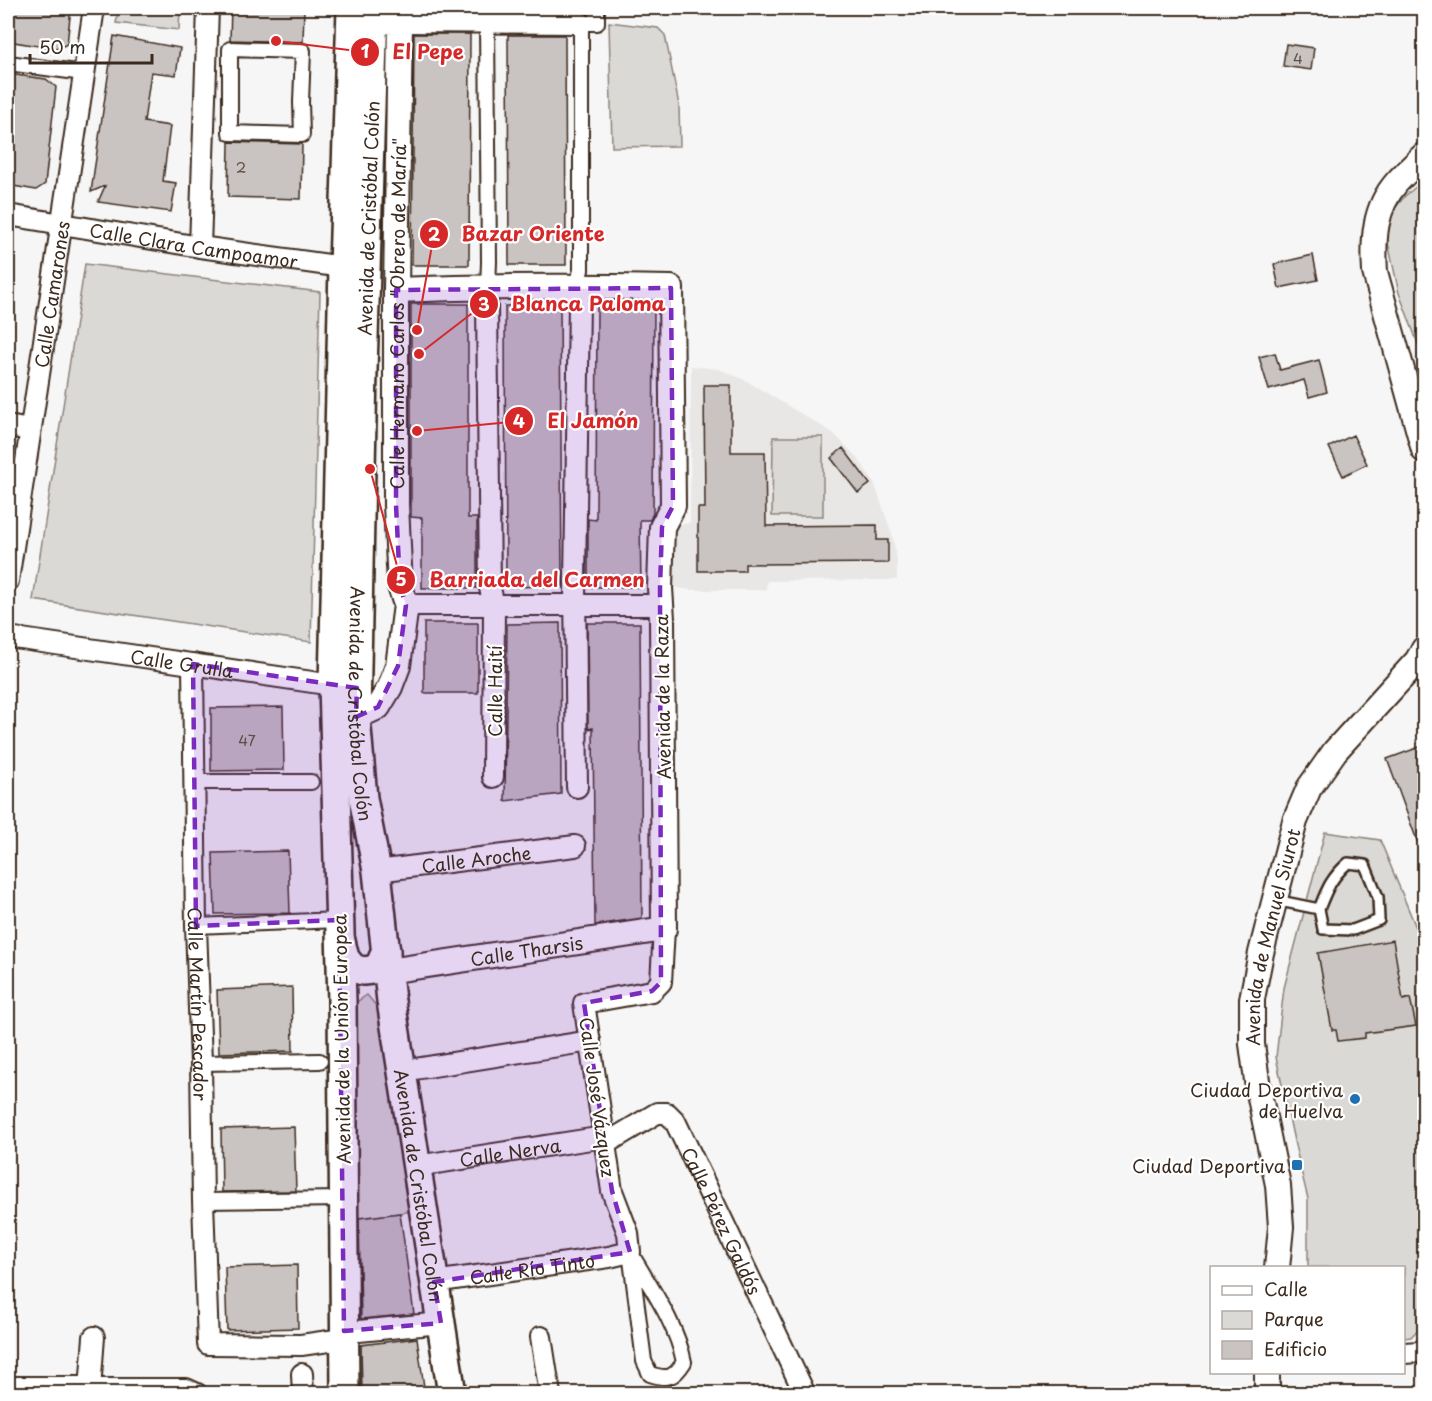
<svg xmlns="http://www.w3.org/2000/svg" width="1432" height="1401" viewBox="0 0 1432 1401" font-family="'Playpen Sans',sans-serif">
	<style>
		.built { fill: #e9e7e6 }
		.green { fill: #dbd9d6; stroke: #8b827a; stroke-width: 1.5 }
		.building { fill: #c9c3c1; stroke: #3b2a1e; stroke-width: 1.5 }
		.lines { fill: none; stroke-linecap: round; stroke-linejoin: round }
		.service-casing { stroke: #3b2a1e; stroke-width: 14 }
		.pedestrian-casing { stroke: #3b2a1e; stroke-width: 18 }
		.minor-casing { stroke: #3b2a1e; stroke-width: 24 }
		.tertiary-casing { stroke: #3b2a1e; stroke-width: 28 }
		.secondary-casing { stroke: #3b2a1e; stroke-width: 32 }
		.service { stroke: #fff; stroke-width: 9 }
		.pedestrian { stroke: #fff; stroke-width: 14 }
		.minor { stroke: #fff; stroke-width: 20 }
		.tertiary { stroke: #fff; stroke-width: 24 }
		.secondary { stroke: #fff; stroke-width: 27 }
		.marked { fill: #7b2cbf; fill-opacity: 0.2; stroke: #7b2cbf; stroke-width: 4.5; stroke-dasharray: 12 8; stroke-linejoin: round }
		.poi-dot { fill: #1f6fb2; stroke: #fff; stroke-width: 2 }
		.labels { text-anchor: middle; dominant-baseline: central; stroke-width: 4.5; stroke-linejoin: round; paint-order: stroke }
		.number-label { font-size: 15px; fill: #5e5047 }
		.street-label { font-size: 18px; fill: #3b2a1e; stroke: #fff }
		.poi-label { font-size: 18px; fill: #3b2a1e; stroke: #fff; text-anchor: end }
		.leader { fill: none; stroke: #d62828; stroke-width: 2 }
		.callout-dot { fill: #d62828; stroke: #fff; stroke-width: 2 }
		.mark-label { font-size: 18px; text-anchor: middle; font-weight: bold; fill: #fff }
		.callout-label { font-size: 20px; text-anchor: middle; font-weight: bold; fill: #d62828; stroke: #fff; stroke-width: 4.5; stroke-linejoin: round; paint-order: stroke }
	</style>
	<rect width="100%" height="100%" fill="#f7f6f6"/>
	<filter id="ink" filterUnits="userSpaceOnUse"><feTurbulence type="fractalNoise" baseFrequency=".0167" numOctaves="2"/><feDisplacementMap in="SourceGraphic" scale="12" xChannelSelector="R" yChannelSelector="G"/><feConvolveMatrix kernelMatrix="1 2 1 2 8 2 1 2 1" color-interpolation-filters="sRGB"/></filter>
	<g filter="url(#ink)">
		<!-- built -->
		<path class="built" d="M691 366 719 369 745 380 833 433 857 457 874 482 892 534 897 559V580L767 581 766 590H691L670 587 673 525 690 523Z"/>
		<!-- green -->
		<path class="green" d="M119 8H180L179 30 116 23Z
			M609 22 658 28 665 35 679 105 680 146 612 147Z
			M1424 180V365L1420 349 1399 293 1387 238 1391 213 1405 196Z
			M85 264 320 292 311 642 33 600Z
			M773 437H823V516H772Z
			M1325 832 1380 840 1424 947V1323L1411 1337 1404 1338V1268L1308 1267V1199L1294 1141 1276 1057 1284 988Z
			M367 995 383 1014 413 1211 354 1219 351 1006Z"/>
		<!-- building -->
		<path class="building" d="M8 8H71L67 44 57 49 8 41Z
			M231 8H304L303 42 230 40Z
			M414 34H470L469 265H412Z
			M508 35H565L566 265H509Z
			M114 36 180 48 176 75 151 72 144 122 170 126 163 181 176 183 171 212 98 202 105 186 91 192Z
			M1286 44 1314 48 1311 70 1283 66Z
			M8 74 46 79 56 87 45 184 36 190 8 185Z
			M229 142 302 144 301 199 228 197Z
			M1313 255 1318 280 1279 288 1274 264Z
			M411 304H468V518H477V588H422V518L411 517Z
			M597 304H654L653 513 650 520H640L641 587H588V519L596 520Z
			M560 305 562 586 506 587 505 306Z
			M1275 353 1280 370 1319 360 1327 392 1309 397 1304 380 1269 390 1259 357Z
			M704 385H731V452H765L766 526 877 525V540H888V563L745 564V571H698V508H705Z
			M1353 435 1367 464 1343 476 1329 447Z
			M843 448 870 484 858 493 831 458Z
			M424 623H478V693H424Z
			M560 623 561 794 505 801 507 624Z
			M587 623H640L642 918 595 925 593 728 588 729Z
			M283 707 284 770 211 771V708Z
			M1425 745V857H1423L1387 759Z
			M288 851 290 913 215 914 213 853Z
			M1393 940 1403 1000 1410 998 1416 1026 1365 1033V1038L1338 1041 1336 1030H1332L1318 953Z
			M292 987 293 1051 219 1053 217 990Z
			M294 1127 296 1191 222 1192 221 1129Z
			M400 1213 414 1314 361 1319 359 1218Z
			M297 1265 298 1328 227 1330 225 1267Z
			M417 1338 425 1394H362L361 1345Z"/>
		<g class="lines">
			<!-- service casing -->
			<g class="service-casing">
				<path id="service" d="M1275 900 1319 909C1327 889 1331 878 1348 863L1365 865 1378 897 1379 920 1353 930 1323 929 1319 909"/>
			</g>
			<!-- pedestrian casing -->
			<g class="pedestrian-casing">
				<path id="pedestrian" d="M487 22 489 262 488 287
					M230 49 303 51 301 102 302 135 230 133Z
					M8 63 84 73
					M577 286 581 270V23H597V8
					M194 782H311
					M196 926 339 920
					M201 1063 320 1061
					M203 1201 343 1199
					M630 1252C650 1287 676 1322 684 1362 674 1378 668 1380 650 1374L644 1361Z"/>
			</g>
			<!-- minor casing -->
			<g class="minor-casing">
				<g id="minor">
					<path d="M400 22 581 23"/>
					<path id="s1" d="M8 215 200 247 343 267"/>
					<path d="M200 247 208 8"/>
					<path d="M488 287 487 302 490 588 494 606 493 777"/>
					<path d="M8 426 30 430"/>
					<path id="s2" d="M8 581 94 8"/>
					<path d="M406 605H660"/>
					<path id="s3" d="M8 637 346 687"/>
					<path id="s4" d="M193 664 196 926 201 1063 203 1201 208 1344 301 1345 343 1339"/>
					<path d="M577 787 575 582 579 302 577 286"/>
					<path id="s5" d="M377 871 575 846"/>
					<path d="M402 1071 590 1041"/>
					<path id="s6" d="M605 1144 657 1113H667L675 1121 805 1394"/>
					<path id="s7" d="M417 1166 604 1137"/>
					<path id="s8" d="M434 1282 609 1257 630 1252 628 1233 612 1191 584 1003 652 991 661 982 664 929"/>
					<path d="M344 1331H359L441 1323"/>
					<path d="M94 1337 90 1389H186L197 1394"/>
					<path d="M541 1337 550 1394"/>
					<path d="M1404 1353 1419 1352 1424 1349"/>
					<path d="M302 1374 303 1394"/>
				</g>
			</g>
			<!-- tertiary casing -->
			<g class="tertiary-casing">
				<g id="tertiary">
					<path d="M1424 155C1415 164 1406 172 1397 182 1374 208 1373 239 1375 272L1424 450"/>
					<path id="s9" d="M356 717 378 707 390 687 398 666 406 605 400 586 396 505V290L400 22 374 21"/>
					<path id="s10" d="M388 971 664 929 662 619 660 588 662 527 673 506 671 288C579 286 488 286 396 290"/>
					<path id="s11" d="M1277 1268 1281 1227 1278 1185 1258 1088 1252 1044V999L1261 953 1295 821 1309 788 1335 751 1417 661 1424 649"/>
					<path d="M1267 1372V1394"/>
					<path d="M8 1389H90V1394"/>
				</g>
			</g>
			<!-- secondary casing -->
			<g class="secondary-casing">
				<g id="secondary">
					<path id="s12" d="M374 8 363 370 356 717 363 798 377 871 391 1001 452 1394"/>
					<path d="M341 941 345 958 353 968 363 971 372 970 380 965 386 950"/>
					<path d="M345 1394 342 1001 333 685 343 267 351 8"/>
				</g>
			</g>
			<!-- service -->
			<use href="#service" class="service"/>
			<!-- pedestrian -->
			<use href="#pedestrian" class="pedestrian"/>
			<!-- minor -->
			<use href="#minor" class="minor"/>
			<!-- tertiary -->
			<use href="#tertiary" class="tertiary"/>
			<!-- secondary -->
			<use href="#secondary" class="secondary"/>
		</g>
	</g>
	<!-- marked area -->
	<path class="marked" d="M671 288 673 506 662 527 660 588 661 982 652 991 584 1003 612 1191 630 1252 434 1282 441 1323 344 1331 339 920 196 926 193 664 357 688 356 717 378 707 398 666 406 605 400 586 396 505V290Z"/>
	<!-- markers -->
	<g class="poi-dot">
		<circle cx="1355" cy="1099" r="6"/>
		<rect x="1291" y="1159" width="12" height="12" rx="3"/>
	</g>
	<g class="labels">
		<!-- number labels -->
		<g class="number-label">
			<text x="1298" y="57">4</text>
			<text x="241" y="166">2</text>
			<text x="247" y="739">47</text>
		</g>
		<!-- street labels -->
		<g class="street-label">
			<text transform="translate(368 218) rotate(-88)">Avenida de Cristóbal Colón</text>
			<text stroke="none"><textPath href="#s1" startOffset="188">Calle Clara Campoamor</textPath></text>
			<text stroke="none"><textPath href="#s2" startOffset="290">Calle Camarones</textPath></text>
			<text stroke="none"><textPath href="#s9" startOffset="424">Calle Hermano Carlos "Obrero de María"</textPath></text>
			<text stroke="none"><textPath href="#s3" startOffset="176">Calle Grulla</textPath></text>
			<text transform="translate(494 691) rotate(-90)">Calle Haití</text>
			<text transform="translate(662 697) rotate(-91)">Avenida de la Raza</text>
			<text stroke="none"><textPath href="#s12" startOffset="696">Avenida de Cristóbal Colón</textPath></text>
			<text stroke="none"><textPath href="#s5" startOffset="100">Calle Aroche</textPath></text>
			<text stroke="none"><textPath href="#s11" startOffset="336">Avenida de Manuel Siurot</textPath></text>
			<text stroke="none"><textPath href="#s10" startOffset="140">Calle Tharsis</textPath></text>
			<text stroke="none"><textPath href="#s4" startOffset="340">Calle Martín Pescador</textPath></text>
			<text transform="translate(341 1039) rotate(-91)">Avenida de la Unión Europea</text>
			<text transform="translate(598 1097) rotate(82)">Calle José Vázquez</text>
			<text stroke="none"><textPath href="#s7" startOffset="94">Calle Nerva</textPath></text>
			<text stroke="none"><textPath href="#s12" startOffset="1182">Avenida de Cristóbal Colón</textPath></text>
			<text stroke="none"><textPath href="#s6" startOffset="192">Calle Pérez Galdós</textPath></text>
			<text stroke="none"><textPath href="#s8" startOffset="99">Calle Río Tinto</textPath></text>
		</g>
		<!-- poi labels -->
		<g class="poi-label">
			<text x="1343" y="1089">Ciudad Deportiva<tspan x="1343" dy="21">de Huelva</tspan></text>
			<text x="1285" y="1165">Ciudad Deportiva</text>
		</g>
	</g>
	<!-- callouts -->
	<path class="leader" d="M276 41L365 52M417 330L434 234M419 354L484 304M417 431L519 421M370 469L401 580"/>
	<g class="callout-dot">
		<circle cx="276" cy="41" r="6"/>
		<circle cx="417" cy="330" r="6"/>
		<circle cx="419" cy="354" r="6"/>
		<circle cx="417" cy="431" r="6"/>
		<circle cx="370" cy="469" r="6"/>
		<circle cx="365" cy="52" r="15"/>
		<circle cx="434" cy="234" r="15"/>
		<circle cx="484" cy="304" r="15"/>
		<circle cx="519" cy="421" r="15"/>
		<circle cx="401" cy="580" r="15"/>
	</g>
	<g class="mark-label">
		<text x="365" y="58">1</text>
		<text x="434" y="241">2</text>
		<text x="484" y="311">3</text>
		<text x="519" y="428">4</text>
		<text x="401" y="586">5</text>
	</g>
	<g class="callout-label">
		<text x="428" y="59">El Pepe</text>
		<text x="533" y="241">Bazar Oriente</text>
		<text x="588" y="311">Blanca Paloma</text>
		<text x="593" y="428">El Jamón</text>
		<text x="537" y="587">Barriada del Carmen</text>
	</g>
	<!-- margin -->
	<rect width="1432" height="1401" fill="none" stroke="#fff" stroke-width="30"/>
	<rect x="15" y="15" width="1402" height="1371" fill="none" stroke="#3b2a1e" stroke-width="2" filter="url(#ink)"/>
	<!-- legend -->
	<rect x="1210" y="1266" width="195" height="108" fill="#ffffff" stroke="#b1aaa5" stroke-width="1.5"/>
	<rect x="1222" y="1286" width="30" height="9" fill="#ffffff" stroke="#b1aaa5" stroke-width="1.5"/>
	<text x="1264" y="1296" font-size="18" fill="#3b2a1e">Calle</text>
	<rect x="1222" y="1311" width="30" height="18" fill="#dbd9d6" stroke="#b1aaa5" stroke-width="1.5"/>
	<text x="1264" y="1326" font-size="18" fill="#3b2a1e">Parque</text>
	<rect x="1222" y="1341" width="30" height="18" fill="#c9c3c1" stroke="#b1aaa5" stroke-width="1.5"/>
	<text x="1264" y="1356" font-size="18" fill="#3b2a1e">Edificio</text>
	<!-- scale -->
	<path d="M30 54v9h122v-9" fill="none" stroke="#3b2a1e" stroke-width="3"/>
	<text x="39" y="54" font-size="18" fill="#3b2a1e" stroke="#ffffff" stroke-width="4.5" paint-order="stroke">50 m</text>
</svg>
